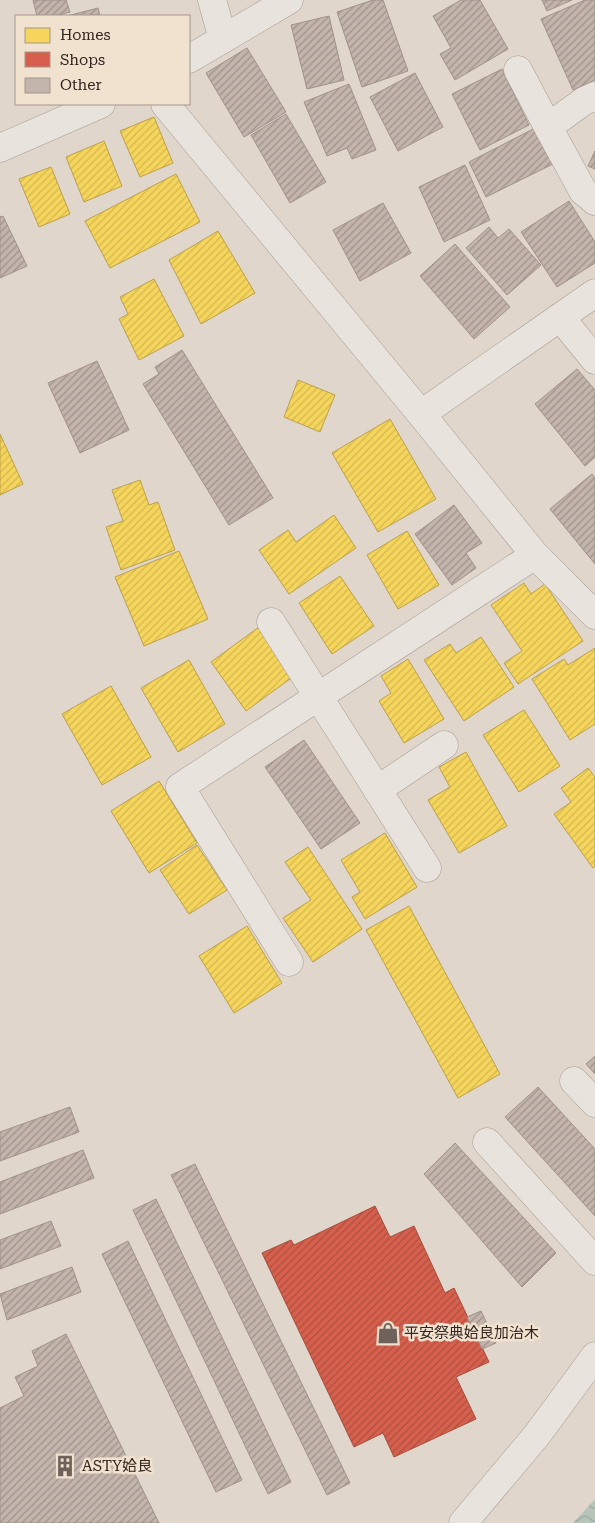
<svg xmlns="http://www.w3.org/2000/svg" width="595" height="1523" viewBox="0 0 595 1523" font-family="'Roboto Serif','Noto Sans JP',serif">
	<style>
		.water { fill: url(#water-waves) }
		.homes { fill: url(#homes-hatch); stroke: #bba049 }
		.shops { fill: url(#shops-hatch); stroke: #a54e3f }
		.building { fill: url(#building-hatch); stroke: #a0928b }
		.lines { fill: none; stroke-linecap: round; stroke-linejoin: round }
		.minor-casing { stroke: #a59c94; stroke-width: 29 }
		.minor { stroke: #e8e3dc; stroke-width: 28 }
		.labels { text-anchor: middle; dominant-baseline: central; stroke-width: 5; stroke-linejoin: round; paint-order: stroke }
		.poi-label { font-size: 15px; fill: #32241e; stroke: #f1e2d0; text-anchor: start }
	</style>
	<defs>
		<pattern id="water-waves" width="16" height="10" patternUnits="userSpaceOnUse" patternTransform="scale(1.25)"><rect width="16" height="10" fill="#b6c4b9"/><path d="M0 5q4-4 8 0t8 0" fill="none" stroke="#9da89f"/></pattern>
		<pattern id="homes-hatch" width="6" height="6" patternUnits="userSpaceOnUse" patternTransform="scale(1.25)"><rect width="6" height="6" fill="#f6d55c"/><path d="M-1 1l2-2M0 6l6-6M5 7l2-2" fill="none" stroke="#d3b750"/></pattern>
		<pattern id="shops-hatch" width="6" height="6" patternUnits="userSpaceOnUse" patternTransform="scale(1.25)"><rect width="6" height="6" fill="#d6604d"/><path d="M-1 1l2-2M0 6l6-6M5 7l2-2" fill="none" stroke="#ae4f3f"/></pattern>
		<pattern id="building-hatch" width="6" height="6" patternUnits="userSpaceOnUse" patternTransform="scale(1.25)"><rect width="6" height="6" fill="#c3b4ac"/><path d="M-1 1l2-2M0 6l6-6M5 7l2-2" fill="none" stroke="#9f928b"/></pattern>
	</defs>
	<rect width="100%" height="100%" fill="#e0d6cb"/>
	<!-- water -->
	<path class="water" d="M595 1499V1523H573Z"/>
	<!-- homes -->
	<path class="homes" d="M154 117 173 163 140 177 120 131Z
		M104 141 122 186 84 202 66 157Z
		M51 167 70 214 39 227 19 179Z
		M176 174 200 222 110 268 85 221Z
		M218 231 255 293 201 324 169 260Z
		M154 279 184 336 139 360 119 319 128 314 120 297Z
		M298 380 335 395 320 432 284 417Z
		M390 419 436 499 378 532 332 453Z
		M0 434 23 484 0 495Z
		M140 480 149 505 158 502 175 550 121 570 106 527 123 521 112 490Z
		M334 515 356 548 289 594 259 550 288 530 296 542Z
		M407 531 439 585 398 609 367 555Z
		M179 551 208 619 144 646 115 577Z
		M340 576 374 626 332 654 299 603Z
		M524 583 531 594 545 584 583 641 518 684 504 663 522 651 491 605Z
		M259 627 294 676 246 711 211 662Z
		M481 637 514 687 464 721 424 660 450 644 456 653Z
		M595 648V724L570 740 532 679 564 659 568 665Z
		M408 659 444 719 404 743 379 701 391 693 381 676Z
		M189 660 225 724 178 752 141 688Z
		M111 686 151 757 102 785 62 714Z
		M524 710 560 766 519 792 483 735Z
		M466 752 507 826 459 853 428 800 450 787 439 767Z
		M588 768 595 777V866L593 868 554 814 571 802 561 788Z
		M159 781 197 843 149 873 111 811Z
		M385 833 417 887 365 919 352 897 360 892 341 860Z
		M197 845 227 890 189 914 160 870Z
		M308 847 362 929 313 962 283 918 311 900 285 862Z
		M409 906 500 1074 458 1098 366 930Z
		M247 926 282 983 234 1013 199 956Z"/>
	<!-- shops -->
	<path class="shops" d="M375 1206 390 1237 414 1226 445 1293 454 1288 489 1362 456 1377 476 1419 394 1457 383 1433 354 1447 262 1253 291 1240 294 1245Z"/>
	<!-- building -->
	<path class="building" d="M33 0H66L70 12 54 16H37Z
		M373 0H383L408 71 362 87 337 12Z
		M461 0H480L508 49 455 80 440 54 451 48 433 16Z
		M542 0H572L547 11Z
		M585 0H595V80L573 90 541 19Z
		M98 8 100 16H67Z
		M329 16 344 80 307 89 291 25Z
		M247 48 286 112 244 137 206 73Z
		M502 69 529 125 480 150 452 94Z
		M415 73 443 127 398 151 370 97Z
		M349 84 376 150 352 159 347 148 327 156 304 102Z
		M286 114 326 182 290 203 251 135Z
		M537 127 555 163 486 197 469 162Z
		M595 151V169L588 166Z
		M465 165 490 220 444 242 419 187Z
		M569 201 595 242V263L557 287 521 232Z
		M383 203 411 253 360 281 333 230Z
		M3 216 27 266 0 278V217Z
		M489 227 498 238 509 229 541 265 507 295 466 248Z
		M455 244 510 307 474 339 420 276Z
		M182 350 273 498 229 525 143 384 159 374 155 367Z
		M97 361 129 430 80 453 48 383Z
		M577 369 595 390V457L585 466 535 404Z
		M592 474 595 478V564L550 509Z
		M454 505 482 543 466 553 476 568 452 585 415 534Z
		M304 740 360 823 321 849 265 767Z
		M595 1056V1074L586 1064Z
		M538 1087 595 1149V1216L505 1117Z
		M70 1107 79 1132 0 1161V1132Z
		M455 1143 556 1253 522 1287 424 1174Z
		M83 1150 94 1178 0 1214V1182Z
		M195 1164 350 1483 327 1495 171 1175Z
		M156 1199 291 1482 268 1494 133 1210Z
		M51 1221 61 1246 0 1269V1240Z
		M128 1241 242 1480 216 1492 102 1254Z
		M72 1267 81 1292 7 1320 0 1294Z
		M481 1311 496 1343 482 1349 467 1317Z
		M66 1334 159 1523H0V1408L24 1396 15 1377 38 1366 32 1351Z"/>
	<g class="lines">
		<!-- minor casing -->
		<g class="minor-casing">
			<path id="minor" d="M212 0 223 39
				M189 59 289 0
				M518 70 548 127
				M595 96 584 101 548 127 583 191 595 201
				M165 104 421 414 535 555 595 615
				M0 148 101 104
				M560 317 595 360
				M421 414 595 293
				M271 622 427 868
				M377 790 444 745
				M289 962 180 787 535 555
				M574 1081 595 1103
				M487 1142 595 1261
				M463 1523 537 1435 595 1356"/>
		</g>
		<!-- minor -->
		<use href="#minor" class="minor"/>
	</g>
	<!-- icons -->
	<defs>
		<g id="shop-bare" transform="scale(1.725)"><path d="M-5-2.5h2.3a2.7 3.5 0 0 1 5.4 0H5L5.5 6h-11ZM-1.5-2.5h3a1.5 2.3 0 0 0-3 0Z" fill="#6f625b" stroke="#f1e2d0" stroke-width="2.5" paint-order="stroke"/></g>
		<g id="building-bare" transform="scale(1.725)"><path d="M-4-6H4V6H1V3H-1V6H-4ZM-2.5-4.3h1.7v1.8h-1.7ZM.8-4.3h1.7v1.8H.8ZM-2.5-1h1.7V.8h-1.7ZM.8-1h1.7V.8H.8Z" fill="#6f625b" stroke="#f1e2d0" stroke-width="2.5" paint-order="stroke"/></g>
	</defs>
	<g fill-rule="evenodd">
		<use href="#shop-bare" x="388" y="1333"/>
		<use href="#building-bare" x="65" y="1466"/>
	</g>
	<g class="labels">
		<!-- poi labels -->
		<g class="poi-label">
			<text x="404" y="1333">平安祭典姶良加治木</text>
			<text x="82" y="1466">ASTY姶良</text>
		</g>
	</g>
	<!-- legend -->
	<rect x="15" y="15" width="175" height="90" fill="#f1e2d0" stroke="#a59689"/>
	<rect x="25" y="28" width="25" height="15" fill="#f6d55c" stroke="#a59689"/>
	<text x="60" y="40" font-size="15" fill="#32241e">Homes</text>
	<rect x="25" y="52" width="25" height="15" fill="#d6604d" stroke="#a59689"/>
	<text x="60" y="65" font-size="15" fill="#32241e">Shops</text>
	<rect x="25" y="78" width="25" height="15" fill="#c3b4ac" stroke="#a59689"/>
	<text x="60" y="90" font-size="15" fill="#32241e">Other</text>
</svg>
